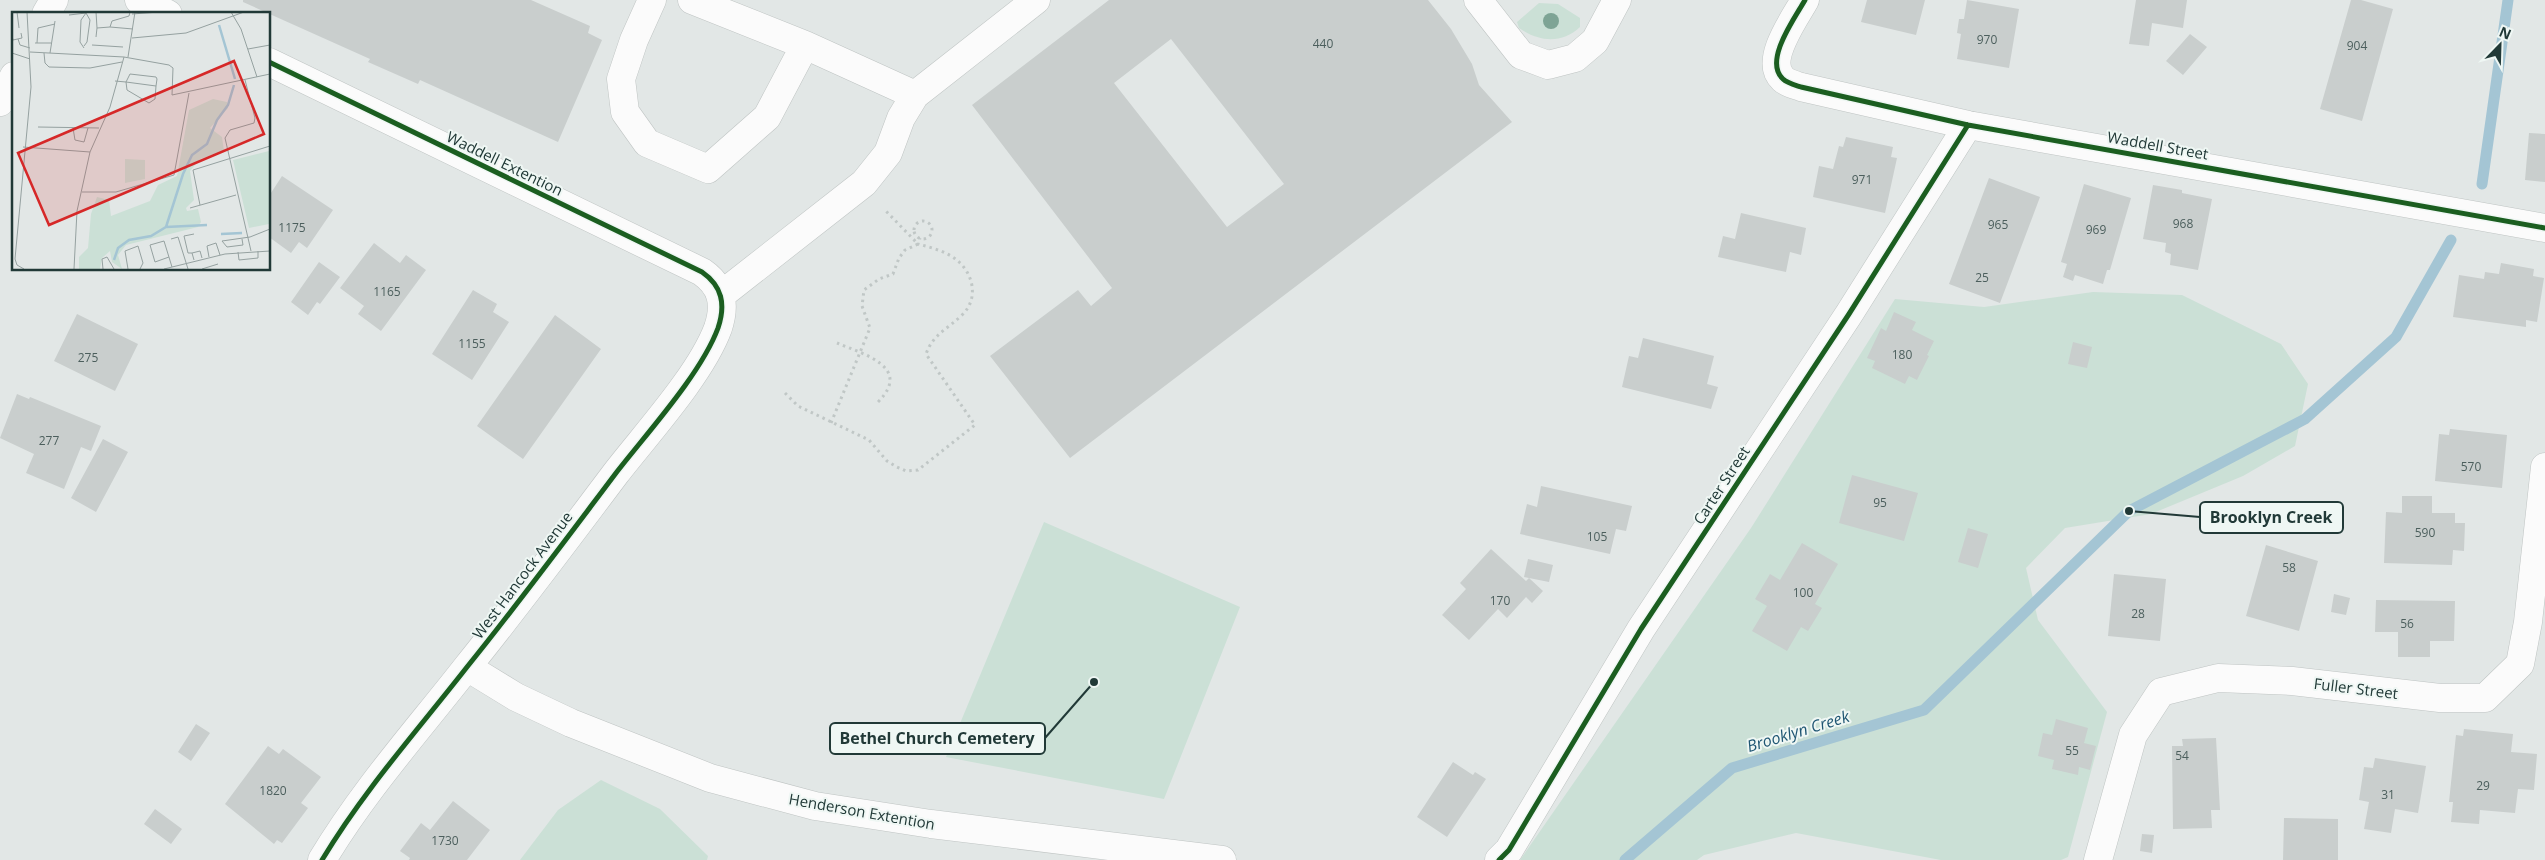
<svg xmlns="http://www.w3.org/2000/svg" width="2545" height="860" viewBox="0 0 2545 860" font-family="'Open Sans',sans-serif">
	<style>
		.green { fill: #cbe0d6 }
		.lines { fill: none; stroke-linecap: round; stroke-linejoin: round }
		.stream { stroke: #a4c5d4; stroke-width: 11 }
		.building { fill: #c9cecd; fill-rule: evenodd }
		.minor-casing { stroke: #bfc4c3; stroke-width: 29 }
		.path { stroke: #c0c7c6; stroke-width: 3; stroke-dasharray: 2.5 4; stroke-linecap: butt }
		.minor { stroke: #fbfbfb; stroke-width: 28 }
		.cycleway-casing { stroke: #eff7f4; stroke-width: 8 }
		.cycleway { stroke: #1b5e20; stroke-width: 5 }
		.tree { fill: #7ea495 }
		.labels { text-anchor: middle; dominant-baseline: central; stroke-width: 4; stroke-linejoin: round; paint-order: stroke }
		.number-label { font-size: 12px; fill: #4c5f5d }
		.street-label { font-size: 15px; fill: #213937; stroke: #eff7f4 }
		.water-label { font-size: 16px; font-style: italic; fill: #1e5572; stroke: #eff7f4 }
		.inset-river { fill: none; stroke: #a4c5d4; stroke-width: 2.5 }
		.inset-road { fill: none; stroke: #95a1a0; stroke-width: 1 }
		.view { fill: #d62828; fill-opacity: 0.15; stroke: #d62828; stroke-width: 2.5 }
		.inset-edge { fill: none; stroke: #213937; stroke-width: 2.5 }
		.leader { fill: none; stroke: #213937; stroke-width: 2 }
		.callout-dot { fill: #213937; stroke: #eff7f4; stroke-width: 2 }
		.callout { fill: #eff7f4; stroke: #213937; stroke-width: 2 }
		.callout-label { font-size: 16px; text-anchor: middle; font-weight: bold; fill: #213937 }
	</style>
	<rect width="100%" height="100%" fill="#e2e7e6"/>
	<!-- green -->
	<path class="green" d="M1539 3 1558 4 1580 18V27C1562 44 1539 42 1519 28L1517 22Z
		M2093 292 2182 295 2281 344 2308 384 2295 446 2243 476 2151 514 2065 528 2026 568 2038 620 2107 712 2068 857 2061 860H1941L1796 833 1704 855 1697 860H1520L1751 528 1895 299 1984 307Z
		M1044 522 1240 607 1164 799 946 757Z
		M601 780 660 809 708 856 707 860H520L558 810Z"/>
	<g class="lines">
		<!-- stream -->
		<path class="stream" d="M2482 184 2508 0
			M1625 860 1732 768 1924 710 2129 511 2305 419 2396 337 2451 240"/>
	</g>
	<!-- building -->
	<path class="building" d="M243 0H531L590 26 588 33 602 40 558 142 420 80 418 84 368 62 370 59 243 2Z
		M1109 0H1428L1451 29 1472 64 1479 85 1512 122 1070 458 990 356 1078 290 1091 306 1112 288 972 105ZM1171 39 1284 184 1227 227 1114 83Z
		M1867 0H1925L1916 35 1861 22Z
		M1967 0 2019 9 2009 68 1957 59 1961 34 1957 33 1959 19H1964Z
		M2136 0H2187L2183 28 2152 23 2149 46 2129 44Z
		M2351 0H2361L2393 9 2362 121 2320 109Z
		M2190 34 2207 47 2183 75 2166 61Z
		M2529 133 2545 134V182L2525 180Z
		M1846 137 1893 147 1891 157 1897 158 1885 213 1813 197 1819 166 1833 169 1839 146 1843 147Z
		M282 176 333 210 307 248 299 242 291 253 269 237V196Z
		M1989 178 2040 197 2000 303 1949 284Z
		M2084 184 2131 198 2110 270H2107L2103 284 2075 275 2073 281 2063 277 2067 264 2061 262Z
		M2153 185 2182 190V193L2212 199 2198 270 2170 265 2171 254 2165 252 2166 243 2143 239Z
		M1741 213 1806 228 1801 255 1790 252 1786 272 1718 257 1723 236 1735 239Z
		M374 243 400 263 406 255 426 270 381 331 358 314 364 306 340 288Z
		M319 262 340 277 320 304 317 302 308 315 291 302Z
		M2501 263 2534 269 2533 276 2544 278 2537 322 2526 320V327L2453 317 2459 275 2484 279 2485 272 2499 274Z
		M473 290 497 304 493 312 509 322 472 380 432 354Z
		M1894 312 1916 322 1912 330 1934 341 1927 355 1929 356 1917 380 1909 376 1905 384 1872 368 1875 361 1867 358 1881 328 1886 331Z
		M77 314 138 344 115 391 54 361Z
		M555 315 601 349 523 459 477 426Z
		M1643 338 1714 356 1707 384 1718 387 1711 409 1622 387 1629 356 1638 358Z
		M2073 342 2092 347 2087 368 2068 364Z
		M17 394 29 399 30 397 101 426 91 451 81 447 64 489 26 473 34 454 0 438Z
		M2450 429 2507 435 2502 488 2435 481 2439 434 2449 435Z
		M103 439 128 452 96 512 71 498Z
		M1852 475 1918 493 1904 541 1839 523Z
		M1541 486 1632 506 1626 531 1616 529 1610 554 1520 534 1527 504 1537 507Z
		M2402 496H2432V513H2455V523H2465L2464 551 2453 550 2452 565 2384 563 2386 512 2402 513Z
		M1968 528 1988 534 1978 568 1958 562Z
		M1802 543 1838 564 1815 604 1822 608 1808 631 1801 627 1787 651 1752 631 1767 606 1755 599 1770 574 1780 580Z
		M2266 545 2318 561 2299 631 2246 616Z
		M1491 549 1526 581 1529 578 1524 577 1528 559 1553 565 1549 582 1529 578 1543 591 1532 603 1526 597 1507 618 1498 609 1469 640 1442 615 1466 589 1460 583Z
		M2114 574 2166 579 2160 641 2108 636Z
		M2334 594 2350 598 2346 615 2331 612Z
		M2376 600 2455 601 2454 641H2430V657H2398V632H2375Z
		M2056 719 2088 728 2084 743 2096 746 2090 770 2079 767 2078 775 2052 769 2054 760 2038 756 2043 733 2052 735Z
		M196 724 210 733 191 761 178 752Z
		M2464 729 2513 734 2511 752 2537 754 2534 790 2518 789 2515 813 2480 810 2479 824 2451 822 2453 802H2449L2456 735 2463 736Z
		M2216 738 2220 810H2211L2212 828 2173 829 2172 746H2183L2182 739Z
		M268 746 279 754 283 749 321 777 301 803 308 808 282 843 277 840 274 844 225 804Z
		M2375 758 2426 766 2418 813 2395 809 2391 833 2364 829 2369 802 2359 800 2364 767 2373 768Z
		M1453 762 1473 775 1475 772 1486 779 1447 837 1417 817Z
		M453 801 490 830 467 860H409L410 858 400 851 421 823 430 830Z
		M155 809 182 829 171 844 144 824Z
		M2284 818 2338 819V860H2283Z
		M2142 834 2154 835 2152 853 2140 851Z"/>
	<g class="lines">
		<!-- minor casing -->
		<g class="minor-casing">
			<path id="minor" d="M139 0 168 14
				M652 0 634 40 621 79 625 112 647 143 708 169 767 117 805 45
				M692 0 805 45 915 95
				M1478 0 1521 55 1548 65 1575 58 1595 41 1617 0
				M1805 0C1795 18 1763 61 1783 79 1787 83 1795 85 1801 87L1968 125 2545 228
				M46 14 54 0
				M269 62 702 272C722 286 726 304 718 328 701 374 647 433 616 473 567 538 518 604 467 667 417 731 364 790 322 860
				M0 102 14 76
				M721 295 864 183 888 153 901 118 915 95 1036 0
				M467 667 516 697 571 723 710 778 815 806 931 824 1222 860
				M1499 860 1509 850 1641 629 1849 314 1968 125
				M2098 860 2133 735 2161 692 2218 678 2292 681 2440 698H2485L2520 664 2528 622 2545 467"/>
		</g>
		<!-- path -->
		<path class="path" d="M914 230a9 9 0 1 1 18 0a9 9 0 1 1-18 0Z
			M837 343C863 354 913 367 878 402
			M785 393 798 406 869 440 887 461 897 467 906 471 918 470 975 425 926 354C933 334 948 329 962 315 981 297 972 268 951 256 941 250 929 247 918 244L920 238
			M831 423 870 328 862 306 864 290 879 279 893 274 899 258 905 250 918 244 884 209"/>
		<!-- minor -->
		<use href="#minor" class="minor"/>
		<!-- cycleway casing -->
		<g class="cycleway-casing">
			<path id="cycleway" d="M1805 0C1795 18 1763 61 1783 79 1787 83 1795 85 1801 87L1968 125 2545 228
				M269 62 702 272C722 286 726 304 718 328 701 374 647 433 616 473 567 538 518 604 467 667 417 731 364 790 322 860
				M1499 860 1509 850 1641 629 1849 314 1968 125"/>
		</g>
		<!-- cycleway -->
		<use href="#cycleway" class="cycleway"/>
	</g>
	<!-- trees -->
	<circle class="tree" cx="1551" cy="21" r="8"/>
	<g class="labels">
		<!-- number labels -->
		<g class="number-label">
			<text x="1987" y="39">970</text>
			<text x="1323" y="43">440</text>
			<text x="2357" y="45">904</text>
			<text x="1862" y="179">971</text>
			<text x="2183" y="223">968</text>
			<text x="1998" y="224">965</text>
			<text x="292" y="227">1175</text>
			<text x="2096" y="229">969</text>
			<text x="1982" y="277">25</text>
			<text x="387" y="291">1165</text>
			<text x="472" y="343">1155</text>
			<text x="1902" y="354">180</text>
			<text x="88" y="357">275</text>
			<text x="49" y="440">277</text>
			<text x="2471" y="466">570</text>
			<text x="1880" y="502">95</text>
			<text x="2425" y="532">590</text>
			<text x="1597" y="536">105</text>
			<text x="2289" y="567">58</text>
			<text x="1803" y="592">100</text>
			<text x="1500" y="600">170</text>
			<text x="2138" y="613">28</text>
			<text x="2407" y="623">56</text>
			<text x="2072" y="750">55</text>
			<text x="2182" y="755">54</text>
			<text x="2483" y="785">29</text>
			<text x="273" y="790">1820</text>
			<text x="2388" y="794">31</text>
			<text x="445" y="840">1730</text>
		</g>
		<!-- street labels -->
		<g class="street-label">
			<text transform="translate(2158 145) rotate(10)">Waddell Street</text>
			<text transform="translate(505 163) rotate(26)">Waddell Extention</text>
			<text transform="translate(1721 485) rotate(-57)">Carter Street</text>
			<text transform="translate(522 575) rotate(-53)">West Hancock Avenue</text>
			<text transform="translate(2356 688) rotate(7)">Fuller Street</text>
			<text transform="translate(862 811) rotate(10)">Henderson Extention</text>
		</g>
		<!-- water labels -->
		<g class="water-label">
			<text transform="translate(1798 731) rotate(-17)">Brooklyn Creek</text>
		</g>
	</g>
	<!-- overview -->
	<g transform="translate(12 12)">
		<rect width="258" height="258" fill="#e2e7e6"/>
		<path d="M201 87 215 90 216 96 198 116 210 125 212 139 188 147 178 159 182 188 174 196 175 199 186 197 189 210 186 215 114 233 106 243 110 257 100 250 98 239 90 246 88 257H67V245L76 236 79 202 85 185 97 188 99 204 138 189 146 173 165 164 177 98ZM257 139V212L237 216 221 148ZM113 147 133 148V167L113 171Z" fill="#cbe0d6"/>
		<path class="inset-river" d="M207 13 223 67M154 215 171 162 180 143 195 132 205 108 216 93 222 73M209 222 230 221M102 248 106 236 117 228 139 224 154 215 195 213"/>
		<path class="inset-road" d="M5 0 7 16M84 0 85 16M219 0 229 17 245 65M120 2 147 0M57 3 74 1 78 8 75 30 72 34M98 15 121 17M0 24 1 28 10 26 9 21M84 25 85 16 98 15 100 9 117 4 118 0M120 26 174 21 232 0M6 27 8 33 18 36M23 31H39M25 31 26 16 43 12M80 33 111 35M72 36 68 30 69 8 74 1M236 37 258 33M18 40 112 45 157 53 161 56 160 83 258 62M0 41 18 47M32 41 33 51 37 55 78 56 110 50M38 41 43 9M116 45 123 0M233 68 243 106 242 111 218 118 213 126 239 239M103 69 114 70 118 62 144 65 145 67 144 74 143 87 137 91 115 78 114 70 144 74M26 115 87 116M61 116 63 128 72 130 76 116M11 135 78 140M78 140 98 95 112 45M70 180H104L162 163 177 81M188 193 181 158 258 134M178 196 224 183M159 227 166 225 176 257M230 227 231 233 215 235 210 229 238 225 258 217M226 240 227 248 246 246V239M180 241H176L172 224 182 222M157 245 143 250 138 233 152 229 160 255M197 245 195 234 204 231 208 243M182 248 180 241 188 239 190 246M12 257 5 253 3 247 19 75 15 0M62 257 65 199 78 140M91 257 90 247 95 245 102 257M116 257 113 239 126 234 131 251 128 257M152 257 213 242 258 239M190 257 206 252"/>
		<path class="view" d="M222 49 252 122 37 213 6 141Z"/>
		<rect width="258" height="258" class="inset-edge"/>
	</g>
	<!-- callouts -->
	<path class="leader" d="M2129 511L2200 517M1094 682L1045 738"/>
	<g class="callout-dot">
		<circle cx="2129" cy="511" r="5"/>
		<circle cx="1094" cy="682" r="5"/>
	</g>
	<g class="callout">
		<rect x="2200" y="502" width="143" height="31" rx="5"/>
		<rect x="830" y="723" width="215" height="31" rx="5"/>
	</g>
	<g class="callout-label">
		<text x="2271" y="523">Brooklyn Creek</text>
		<text x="937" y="744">Bethel Church Cemetery</text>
	</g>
	<!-- north arrow -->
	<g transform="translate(2500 45) rotate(23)" stroke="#eff7f4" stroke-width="4" paint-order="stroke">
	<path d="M0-4L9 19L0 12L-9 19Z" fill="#213937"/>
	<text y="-8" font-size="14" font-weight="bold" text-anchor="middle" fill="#213937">N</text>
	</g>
</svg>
